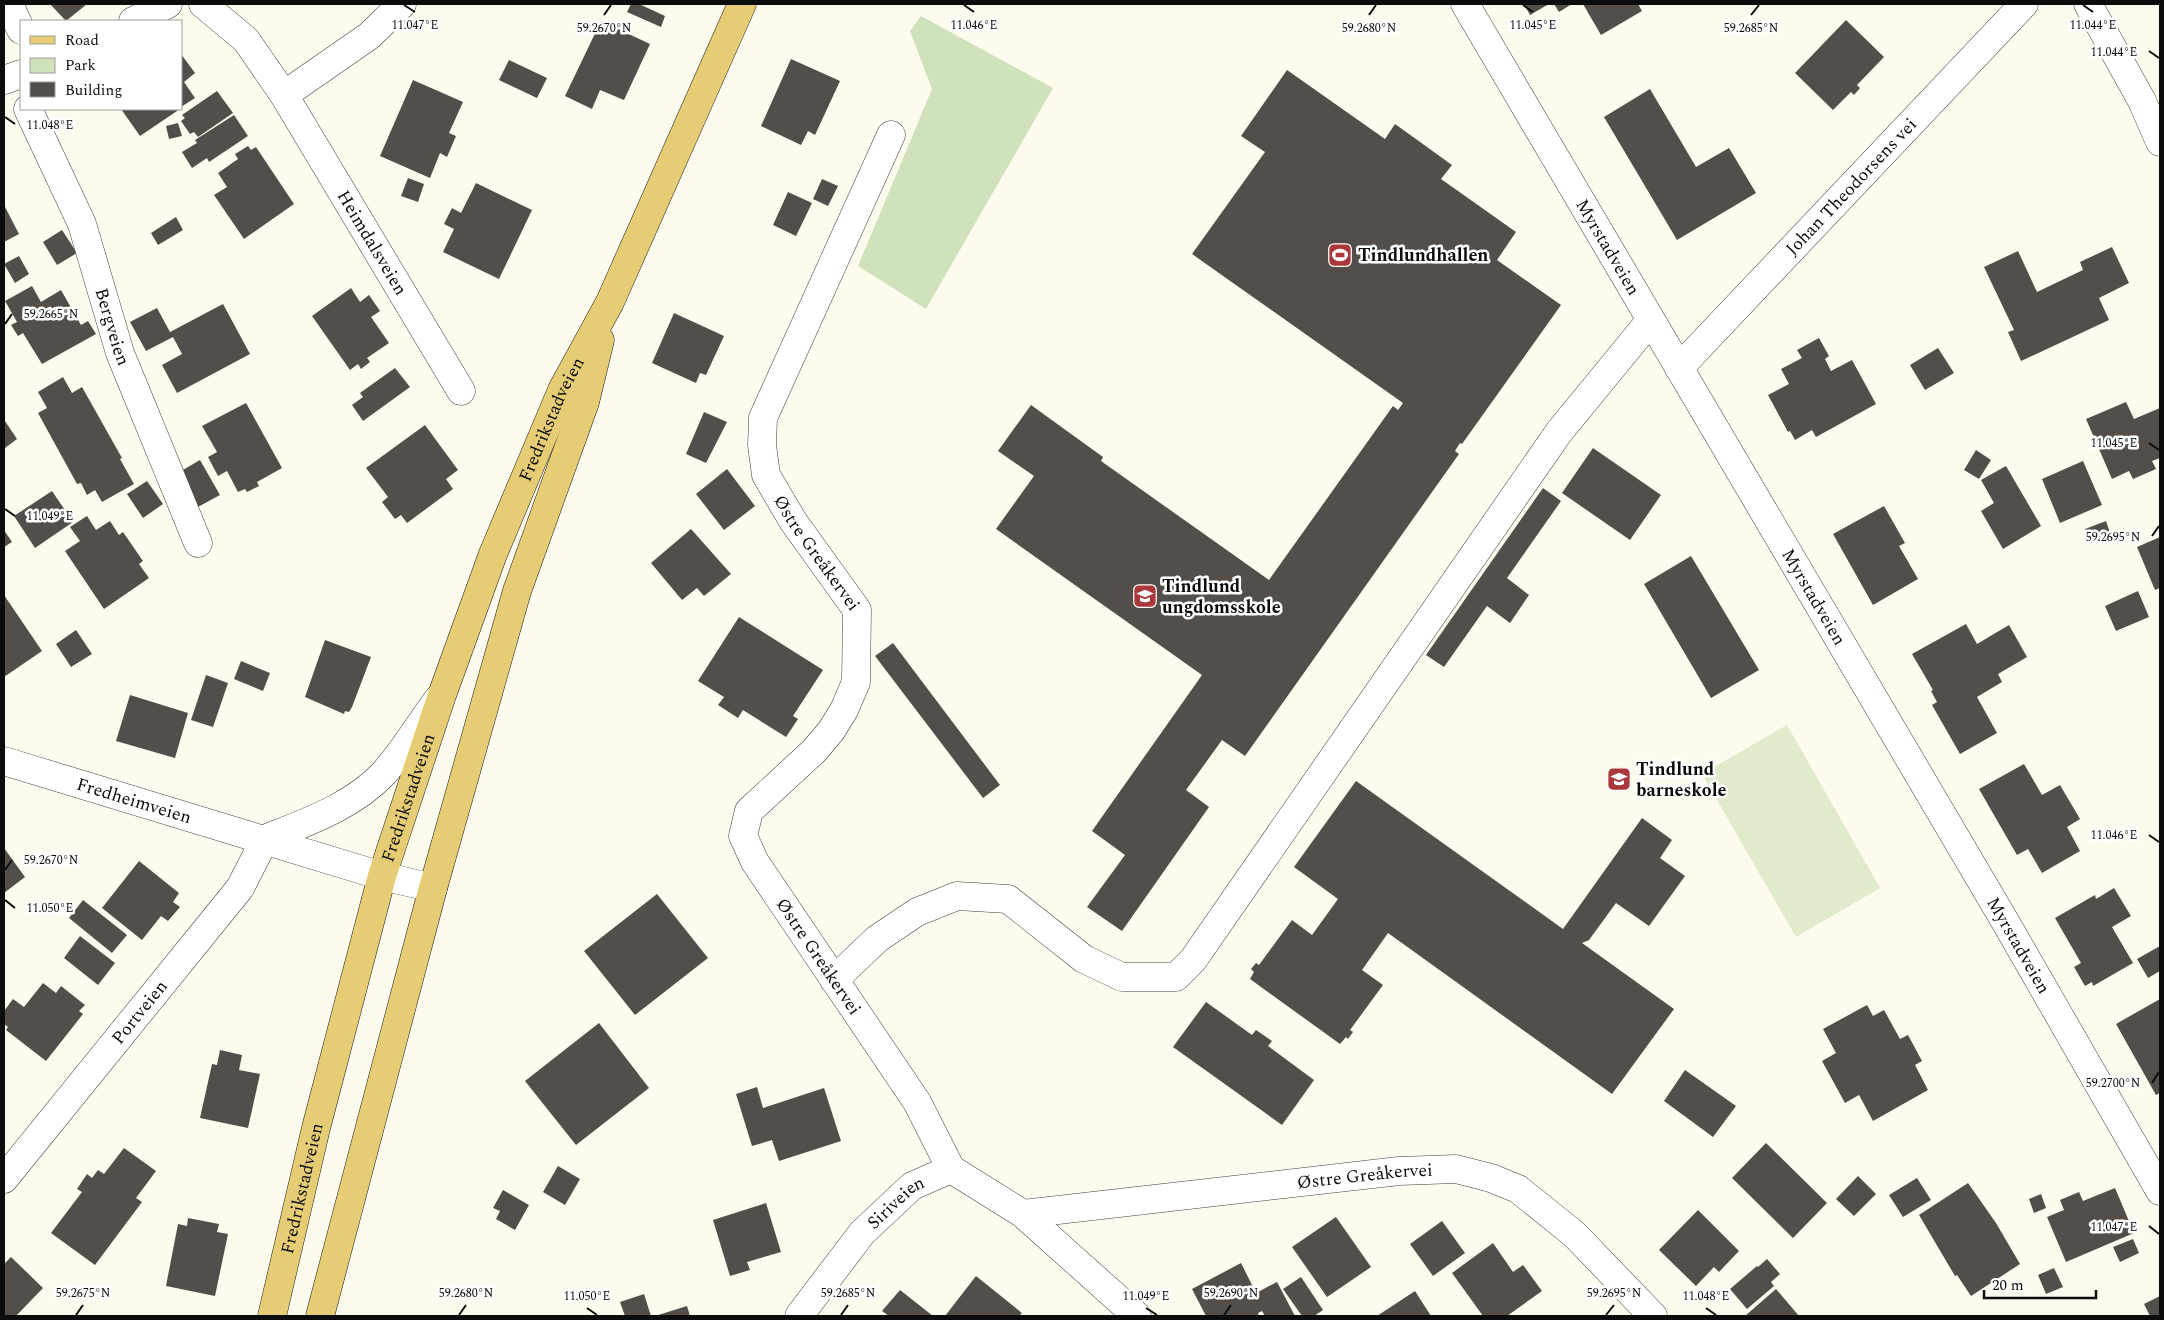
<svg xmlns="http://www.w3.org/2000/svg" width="2164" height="1320" viewBox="0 0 2164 1320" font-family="Spectral,serif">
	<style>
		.green { fill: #cfe2bc }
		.pitch { fill: #e0ebcc }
		.building { fill: #534e4a }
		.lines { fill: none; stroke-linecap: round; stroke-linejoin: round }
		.minor-casing { stroke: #3f3f3f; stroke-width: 29 }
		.major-casing { stroke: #1d1d1d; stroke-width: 29 }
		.minor { stroke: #fff; stroke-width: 28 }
		.major { stroke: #e6cc74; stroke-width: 28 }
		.ticks { fill: none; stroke: #0c0c0c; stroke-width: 2 }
		.labels { text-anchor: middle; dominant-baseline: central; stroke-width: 5; stroke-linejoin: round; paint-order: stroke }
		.street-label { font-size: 18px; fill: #0c0c0c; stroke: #fff }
		.poi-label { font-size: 18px; font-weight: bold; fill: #0c0c0c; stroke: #fff; text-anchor: start }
		.ticks-label { font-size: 12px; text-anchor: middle; fill: #0c0c0c; stroke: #fff; stroke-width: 5; stroke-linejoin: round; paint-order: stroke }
	</style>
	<rect width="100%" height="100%" fill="#fdfaee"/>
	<!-- green -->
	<path class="green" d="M921 16 1053 88 926 309 858 266 932 89 910 31Z"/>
	<!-- pitch -->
	<path class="pitch" d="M1787 725 1880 888 1796 937 1702 774Z"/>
	<!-- building -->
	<path class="building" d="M50 4H87L66 21Z
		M631 4H639L665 16 661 27 627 12Z
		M1524 4H1549L1530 15Z
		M1554 4H1572L1559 12Z
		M1583 4H1638L1642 11 1601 35Z
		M1846 20 1884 57 1857 85 1860 88 1854 95 1851 92 1833 110 1795 73Z
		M601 21 650 44 624 100 600 90 592 109 565 96Z
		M181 54 195 73 184 82 195 98 181 107Z
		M791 59 840 81 815 135 808 131 801 145 761 126Z
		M509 60 547 78 537 98 499 80Z
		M1287 70 1385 139 1395 124 1452 165 1441 179 1516 232 1497 260 1561 305 1462 444 1460 443 1455 451 1459 454 1245 756 1222 740 1186 790 1209 807 1122 931 1087 907 1125 855 1092 831 1202 675 996 529 1034 476 998 451 1031 405 1103 457 1101 461 1269 580 1393 406 1398 410 1403 403 1192 254 1265 152 1241 136Z
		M413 80 463 102 449 133 456 136 447 157 440 153 430 178 380 156Z
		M1650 89 1696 167 1729 148 1756 193 1677 240 1604 117Z
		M217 91 233 113 198 137 194 132 190 134 181 121 185 118 182 115Z
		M121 109H180L140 136Z
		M234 115 248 136 209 162 207 158 192 168 182 152 197 143 195 140Z
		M178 123 182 136 169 139 166 126Z
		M248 146 251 150 256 147 294 204 244 239 214 195 227 187 218 173 238 159 235 154Z
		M408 178 424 184 418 202 401 196Z
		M822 179 838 186 828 206 813 199Z
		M476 183 532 210 499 279 443 252 454 229 444 224 452 208 461 213Z
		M788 192 812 203 796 236 773 225Z
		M4 205 19 234 4 242Z
		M176 217 183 230 158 245 151 233Z
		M62 230 77 253 57 265 43 242Z
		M2112 247 2129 283 2099 298 2109 320 2021 361 2008 332 2014 330 1984 267 2018 251 2037 292 2083 270 2080 262Z
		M19 256 29 274 15 283 4 264Z
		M32 286 41 302 61 290 81 325 88 321 96 334 42 364 23 333 18 336 11 325 17 322 5 301Z
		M351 288 360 302 369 295 380 311 371 317 389 343 367 358 370 362 361 369 358 364 350 370 312 316Z
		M223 304 250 354 177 393 162 365 182 354 173 337 146 351 130 322 157 308 170 332Z
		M674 313 724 336 706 375 700 373 696 383 652 363Z
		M1819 338 1829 356 1825 359 1831 371 1852 360 1876 404 1816 437 1812 430 1795 440 1790 431 1788 432 1768 395 1789 384 1781 369 1802 358 1797 350Z
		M1938 348 1954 373 1925 390 1910 365Z
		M395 368 410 387 363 421 352 405 363 397 360 393Z
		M63 377 72 393 82 387 122 458 120 459 134 484 102 502 95 490 87 495 81 483 77 484 38 413 47 408 38 392Z
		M2126 402 2134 419 2160 408V458L2152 461 2156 469 2133 479 2129 471 2112 479 2086 419Z
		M246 403 282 468 257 482 259 486 247 492 245 489 238 492 227 471 218 476 208 457 217 452 202 426Z
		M704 412 727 422 706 463 686 454Z
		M5 421 17 439 5 448 4 422Z
		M425 425 458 470 446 479 453 489 407 523 401 515 395 519 382 502 388 497 366 468Z
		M1593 448 1661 495 1630 540 1562 493Z
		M1976 450 1991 460 1979 479 1964 470Z
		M200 460 220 495 196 508 176 474Z
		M2083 461 2102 505 2060 523 2042 479Z
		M2006 466 2041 526 2003 549 1981 511 1994 503 1981 480Z
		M727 469 755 506 724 530 696 494Z
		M147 481 163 504 143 518 127 494Z
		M1543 488 1561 501 1507 578 1529 595 1510 623 1487 606 1444 667 1426 655Z
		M52 491 73 522 35 548 14 516Z
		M1884 506 1905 543 1899 546 1918 579 1873 605 1833 534Z
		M87 516 96 530 110 521 119 535 123 532 143 561 139 564 149 578 104 609 65 551 80 541 70 527Z
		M2106 521 2111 536 2091 543 2085 529Z
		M691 529 731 574 704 596 697 588 682 600 651 563Z
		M4 530 12 542 4 547Z
		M2160 537V588L2155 590 2137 547Z
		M1691 556 1759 670 1711 698 1644 584Z
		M2138 591 2149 617 2116 631 2105 606Z
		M4 595 42 651 4 677Z
		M739 617 823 670 793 716 798 719 786 737 743 710 738 718 718 705 724 697 698 681Z
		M1966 624 1977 644 2009 625 2027 657 1998 674 2002 682 1977 697 1997 733 1960 754 1932 705 1937 702 1931 691 1933 690 1912 654Z
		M76 630 92 654 71 667 56 644Z
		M325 640 371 657 352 707 349 712 345 711 344 714 305 697Z
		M893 643 1000 785 983 798 875 656Z
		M241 661 270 673 263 691 234 679Z
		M206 675 228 683 213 727 191 720Z
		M130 695 188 713 175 758 116 741Z
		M2024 764 2042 795 2060 785 2080 819 2067 827 2080 851 2042 873 2028 849 2017 855 1979 789Z
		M1356 781 1563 929 1642 818 1672 840 1660 858 1685 876 1649 926 1616 903 1589 940 1582 943 1674 1009 1612 1094 1388 933 1362 970 1383 985 1350 1030 1353 1032 1348 1039 1346 1037 1340 1044 1250 979 1254 972 1251 969 1256 963 1259 965 1292 920 1312 935 1338 899 1294 867Z
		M4 848 25 877 4 893Z
		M139 861 179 893 173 902 180 907 168 921 161 916 142 940 102 908Z
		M2114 888 2131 916 2112 927 2133 963 2093 986 2092 982 2085 986 2074 967 2081 963 2055 918 2095 895 2096 899Z
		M657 894 708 958 635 1015 584 951Z
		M83 900 127 935 112 953 69 918Z
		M80 936 115 963 98 985 64 958Z
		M2160 946V971L2148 978 2137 959Z
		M43 983 56 993 61 986 85 1005 79 1011 83 1014 46 1061 6 1030 8 1027 4 1024V1011L13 999 24 1007Z
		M2160 999V1093L2156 1095 2116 1024Z
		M1206 1002 1252 1035 1256 1030 1272 1041 1268 1046 1314 1080 1282 1125 1173 1047Z
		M1867 1005 1873 1016 1884 1010 1900 1039 1908 1035 1922 1061 1915 1065 1928 1090 1873 1121 1859 1095 1845 1103 1822 1061 1836 1053 1823 1029Z
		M599 1023 649 1088 576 1145 525 1081Z
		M220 1050 242 1055 239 1070 260 1074 248 1128 200 1118 212 1064 217 1065Z
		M1685 1070 1736 1106 1713 1137 1664 1101Z
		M757 1087 763 1108 824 1088 841 1141 779 1161 772 1140 752 1146 736 1094Z
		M1766 1143 1827 1203 1793 1238 1732 1178Z
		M124 1148 156 1171 136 1198 142 1202 95 1265 51 1233 82 1192 77 1189 87 1174 92 1178 98 1170 104 1174Z
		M558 1166 580 1179 565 1205 543 1192Z
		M1858 1176 1876 1194 1854 1216 1836 1199Z
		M1917 1178 1931 1200 1903 1217 1889 1195Z
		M1968 1183 1996 1223 2020 1264 1971 1296 1957 1275 1955 1276 1919 1215Z
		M2115 1188 2134 1233 2066 1262 2047 1217 2064 1210 2060 1200 2079 1192 2083 1201Z
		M503 1190 529 1205 515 1230 496 1219 500 1211 493 1208Z
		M2041 1194 2046 1208 2034 1213 2029 1199Z
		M766 1203 781 1252 747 1262 750 1270 730 1276 713 1220Z
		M1698 1210 1739 1251 1719 1272 1714 1267 1696 1286 1659 1250Z
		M1336 1217 1371 1267 1327 1297 1292 1247Z
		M188 1218 219 1224 217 1232 228 1234 215 1296 166 1286 178 1224 187 1226Z
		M1442 1221 1465 1253 1433 1276 1410 1244Z
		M2133 1239 2139 1253 2120 1262 2113 1247Z
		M1493 1243 1513 1272 1523 1265 1542 1291 1507 1316H1483L1452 1273Z
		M11 1257 43 1288 16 1316H4V1264Z
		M1767 1259 1780 1274 1771 1282 1774 1286 1747 1309 1730 1289 1757 1266 1758 1267Z
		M1241 1263 1256 1293 1277 1282 1295 1316H1265L1262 1311 1258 1313 1259 1316H1206L1192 1289Z
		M2054 1268 2063 1287 2046 1294 2038 1275Z
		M976 1276 1022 1313 1019 1316H945Z
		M1301 1277 1323 1310 1314 1316H1302L1283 1289Z
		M1776 1289 1799 1316H1745Z
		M900 1290 933 1316H889L882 1311Z
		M1415 1291 1431 1316H1377Z
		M644 1294 651 1316H625L620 1302Z
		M2160 1296V1316H2150L2144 1304Z
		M687 1306 690 1316H655Z"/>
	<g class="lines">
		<!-- minor casing -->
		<g class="minor-casing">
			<g id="minor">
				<path d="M9 4 21 30"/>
				<path d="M203 4 246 40 284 95 369 36 402 4"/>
				<path id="s1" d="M1465 4 2006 923 2160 1191"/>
				<path d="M2088 4 2142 101 2160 142"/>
				<path d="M133 21 168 4"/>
				<path d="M4 80 21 74"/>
				<path id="s2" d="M284 95 461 391"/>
				<path id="s3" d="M28 109 82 224 120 353 198 543"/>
				<path id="s4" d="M891 135 763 418 762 445 766 475 793 521 857 610 856 682 844 710 831 731 814 751 749 811 743 836 755 862 917 1102 951 1169"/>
				<path id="s5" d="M1679 368 2024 4"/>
				<path id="s6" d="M4 761 382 876 433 888"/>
				<path d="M834 980 877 939 917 912 957 896 1008 899 1084 959 1122 977H1176L1193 960 1559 432 1650 321"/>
				<path id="s7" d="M4 1179 240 888 265 839C307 822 352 807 384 773 403 752 421 722 438 699"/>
				<path id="s8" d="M1023 1214 1399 1171 1456 1169 1491 1178 1518 1189 1574 1234 1653 1316"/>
				<path id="s9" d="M799 1316 862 1233 912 1186 951 1169 1023 1214 1137 1316"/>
			</g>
		</g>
		<!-- major casing -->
		<g class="major-casing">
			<g id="major">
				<path id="s10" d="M272 1316 316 1128 382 876 442 695 493 554 562 390 610 302 742 4"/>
				<path d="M320 1316 433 888 517 591 585 402 600 340"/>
			</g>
		</g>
		<!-- minor -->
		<use href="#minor" class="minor"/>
		<!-- major -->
		<use href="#major" class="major"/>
	</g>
	<!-- ticks -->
	<path class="ticks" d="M404 5 415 12M964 5 974 12M1523 5 1533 12M2083 5 2093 12M604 15 611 5M1369 15 1376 5M1751 15 1759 5M2149 51 2159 58M5 117 15 124M5 324 12 314M2149 443 2159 450M5 509 15 516M2152 536 2159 526M2149 835 2159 842M5 870 12 860M5 900 15 908M2152 1083 2159 1072M2149 1226 2159 1234M587 1308 597 1315M1146 1308 1157 1315M1706 1308 1716 1315M76 1315 83 1305M459 1315 466 1305M841 1315 848 1305M1224 1315 1231 1305M1606 1315 1614 1305"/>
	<!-- icons -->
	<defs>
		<g id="stadium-square" transform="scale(1.25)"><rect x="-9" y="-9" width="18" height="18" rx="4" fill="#a9373b" stroke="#fff"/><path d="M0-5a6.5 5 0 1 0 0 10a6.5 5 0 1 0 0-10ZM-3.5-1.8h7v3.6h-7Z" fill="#fff"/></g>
		<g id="school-square" transform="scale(1.25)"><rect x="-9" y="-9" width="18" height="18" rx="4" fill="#a9373b" stroke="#fff"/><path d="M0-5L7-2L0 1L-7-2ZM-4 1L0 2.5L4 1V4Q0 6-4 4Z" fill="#fff"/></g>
	</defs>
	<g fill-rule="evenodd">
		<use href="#stadium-square" x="1340" y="255"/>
		<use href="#school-square" x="1145" y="596"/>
		<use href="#school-square" x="1619" y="779"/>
	</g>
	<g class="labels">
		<!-- street labels -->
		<g class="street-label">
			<text stroke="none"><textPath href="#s5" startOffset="250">Johan Theodorsens vei</textPath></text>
			<text stroke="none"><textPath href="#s2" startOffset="172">Heimdalsveien</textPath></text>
			<text stroke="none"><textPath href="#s1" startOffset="282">Myrstadveien</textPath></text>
			<text stroke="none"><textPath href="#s3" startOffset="234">Bergveien</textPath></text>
			<text stroke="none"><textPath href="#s10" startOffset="941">Fredrikstadveien</textPath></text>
			<text stroke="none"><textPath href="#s4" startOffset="461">Østre Greåkervei</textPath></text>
			<text stroke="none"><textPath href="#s1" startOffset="688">Myrstadveien</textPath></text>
			<text stroke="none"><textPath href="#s10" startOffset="536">Fredrikstadveien</textPath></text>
			<text stroke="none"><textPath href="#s6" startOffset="136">Fredheimveien</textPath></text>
			<text stroke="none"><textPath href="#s1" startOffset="1092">Myrstadveien</textPath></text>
			<text stroke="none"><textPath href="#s4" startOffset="941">Østre Greåkervei</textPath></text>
			<text stroke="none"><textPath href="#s7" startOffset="215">Portveien</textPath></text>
			<text stroke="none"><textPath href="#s8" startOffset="344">Østre Greåkervei</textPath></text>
			<text stroke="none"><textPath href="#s10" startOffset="131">Fredrikstadveien</textPath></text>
			<text stroke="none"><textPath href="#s9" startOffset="150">Siriveien</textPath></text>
		</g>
		<!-- poi labels -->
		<g class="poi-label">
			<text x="1358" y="255">Tindlundhallen</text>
			<text x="1162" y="586">Tindlund<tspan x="1162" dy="21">ungdomsskole</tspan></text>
			<text x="1636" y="769">Tindlund<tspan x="1636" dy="21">barneskole</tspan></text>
		</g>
	</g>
	<g class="ticks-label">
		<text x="415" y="29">11.047°E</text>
		<text x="974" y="29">11.046°E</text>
		<text x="1533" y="29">11.045°E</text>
		<text x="2093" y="29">11.044°E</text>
		<text x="604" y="32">59.2670°N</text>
		<text x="1369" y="32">59.2680°N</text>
		<text x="1751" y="32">59.2685°N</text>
		<text x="2114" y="56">11.044°E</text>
		<text x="50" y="129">11.048°E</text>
		<text x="51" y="318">59.2665°N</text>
		<text x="2114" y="447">11.045°E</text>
		<text x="50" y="520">11.049°E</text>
		<text x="2113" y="541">59.2695°N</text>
		<text x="2114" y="839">11.046°E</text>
		<text x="51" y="864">59.2670°N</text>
		<text x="50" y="912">11.050°E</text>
		<text x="2113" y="1087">59.2700°N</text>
		<text x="2114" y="1231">11.047°E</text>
		<text x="83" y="1297">59.2675°N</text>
		<text x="466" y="1297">59.2680°N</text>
		<text x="848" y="1297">59.2685°N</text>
		<text x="1231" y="1297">59.2690°N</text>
		<text x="1614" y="1297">59.2695°N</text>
		<text x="587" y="1300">11.050°E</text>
		<text x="1146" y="1300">11.049°E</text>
		<text x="1706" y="1300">11.048°E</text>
	</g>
	<!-- border -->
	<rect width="2164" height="1320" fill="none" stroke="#0c0c0c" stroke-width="10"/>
	<!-- legend -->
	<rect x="20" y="20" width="162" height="90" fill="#ffffff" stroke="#9e9e9e"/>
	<rect x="30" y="36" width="25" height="8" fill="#e6cc74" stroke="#9e9e9e"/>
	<text x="65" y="45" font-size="15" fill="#0c0c0c">Road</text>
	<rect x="30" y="58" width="25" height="15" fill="#cfe2bc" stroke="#9e9e9e"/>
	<text x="65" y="70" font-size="15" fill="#0c0c0c">Park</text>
	<rect x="30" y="82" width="25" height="15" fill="#534e4a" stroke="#9e9e9e"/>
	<text x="65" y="95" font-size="15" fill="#0c0c0c">Building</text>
	<!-- scale -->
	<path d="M1984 1290v8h112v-8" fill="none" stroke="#0c0c0c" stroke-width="2.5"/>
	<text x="1992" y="1290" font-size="15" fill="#0c0c0c" stroke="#ffffff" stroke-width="4" paint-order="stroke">20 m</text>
</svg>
